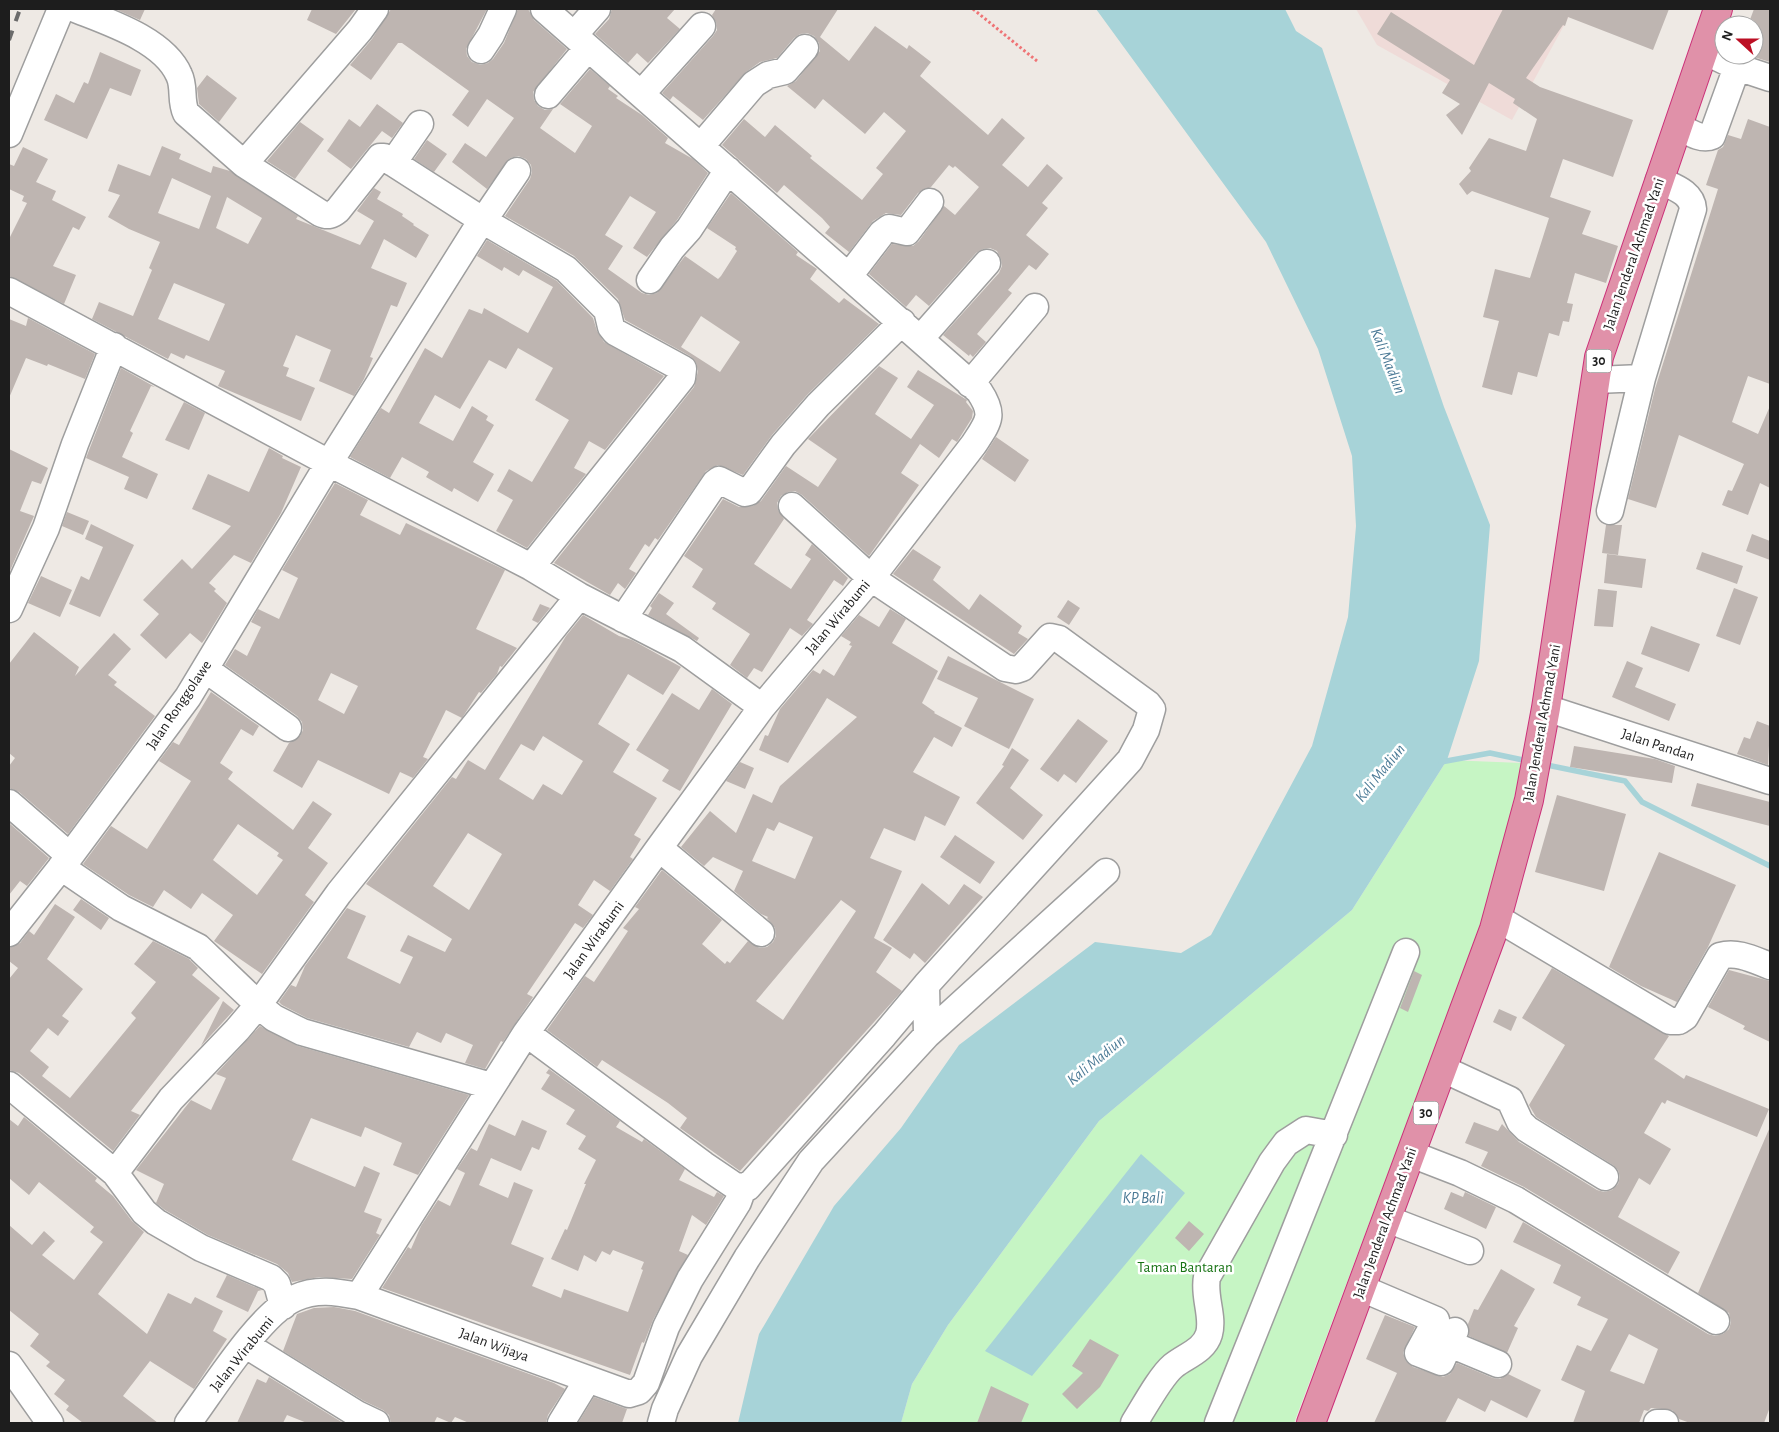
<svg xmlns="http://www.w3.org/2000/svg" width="1779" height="1432" viewBox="0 0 1779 1432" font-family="'Alegreya Sans',sans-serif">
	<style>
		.military { fill: #efdbd8 }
		.park { fill: #c6f5c4 }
		.water { fill: #a7d3d8 }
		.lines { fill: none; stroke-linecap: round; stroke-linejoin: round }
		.stream { stroke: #a7d3d8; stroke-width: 5.5 }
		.building { fill: #beb5b1; fill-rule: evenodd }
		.minor-casing { stroke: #9e9e9e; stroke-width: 29 }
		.highway-casing { stroke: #cb3179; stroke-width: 30 }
		.path { stroke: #ef7476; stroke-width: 3; stroke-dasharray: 2.5 2.5; stroke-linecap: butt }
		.minor { stroke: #fff; stroke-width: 26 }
		.highway { stroke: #e091a9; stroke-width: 28 }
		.rail { stroke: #6b6b6b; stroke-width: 4; stroke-dasharray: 10 10; stroke-linecap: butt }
		.labels { text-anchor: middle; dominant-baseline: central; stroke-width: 5; stroke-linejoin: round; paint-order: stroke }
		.shield { fill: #fff; stroke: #616161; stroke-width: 1 }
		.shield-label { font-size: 14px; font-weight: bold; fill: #1d1d1d }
		.street-label { font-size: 15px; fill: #1d1d1d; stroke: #fff }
		.park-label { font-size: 15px; fill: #177314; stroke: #fff }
		.water-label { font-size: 16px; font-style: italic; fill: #4b7a96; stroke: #fff }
	</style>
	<rect width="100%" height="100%" fill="#eee9e4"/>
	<!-- military -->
	<path class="military" d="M1356 9H1573L1512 120 1377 45Z"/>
	<!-- park -->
	<path class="park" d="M1447 760 1522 763 1491 899 1294 1423H901L912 1384 948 1325 1099 1121 1352 910Z"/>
	<!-- water -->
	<path class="water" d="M1096 9H1285L1296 31 1322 48 1444 407 1490 525 1479 661 1447 760 1352 910 1099 1121 948 1325 912 1384 901 1423H738L759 1334 834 1206 901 1128 959 1045 1095 942 1181 953 1211 935 1312 746 1348 617 1356 526 1352 456 1318 349 1266 242Z
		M1141 1154 1185 1193 1032 1376 985 1351Z"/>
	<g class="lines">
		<!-- stream -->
		<path class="stream" d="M1441 762 1490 753 1528 761
			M1542 764 1625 781 1642 802 1770 866"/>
	</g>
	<!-- building -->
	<path class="building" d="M115 9H145L140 20Z
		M312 9H356L336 34 307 20Z
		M391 9H487L466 49 467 56 472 62 481 65 488 63 493 59 504 43 518 9H528L534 20 567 49 533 92 534 100 538 106 545 110 553 109 540 128 575 153 592 126 560 104 590 69 610 86 608 89 618 96 616 98 642 115 668 138 665 143 693 159 708 173 677 220 647 257 633 248 656 212 630 196 605 235 623 246 608 269 642 293 649 295 657 293 685 256 718 279 721 276 737 251 735 249 736 247 707 228 731 193 798 252 796 255 817 269 810 279 839 303 844 298 879 324 807 395 772 435 743 475 718 465 706 471 658 540 655 538 649 547 645 544 629 569 636 573 625 589 618 583 610 595 554 563 694 387 698 371 696 363 690 356 625 320 618 299 574 256 505 216 530 179 532 172 531 165 526 159 518 156 510 158 487 189 452 162 465 143 486 157 514 118 487 99 468 127 452 115 469 91 402 43H398L371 80 350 65 372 39ZM701 316 740 342 720 372 681 347Z
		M612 9H675L667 18 680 29 648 63 637 53 628 63 595 34 609 19Z
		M716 9H838L820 37 849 61 875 26 907 49 909 45 931 62 920 76 988 135 1002 118 1025 138 1002 165 1028 187 1047 164 1063 178 1042 203 1048 208 1026 235 1049 254 1036 270 1029 265 1008 290 1012 293 977 334 986 342 973 357 970 354 969 356 943 335 999 273 1002 266 1001 259 997 251 990 248 983 249 976 253 929 306 916 295 906 307 869 274 892 244 913 246 919 241 944 206 955 215 979 187 955 166 953 168 949 165 931 187 918 193 901 215 886 213 873 221 849 252 825 233 830 227 822 218 784 185 777 193 722 145 744 119 765 137 775 125 812 156 810 158 862 200 883 174 876 168 906 131 884 112 865 134 823 99 815 109 787 86 796 81 820 51 819 43 814 36 807 33 800 34 794 38 777 58 760 62 746 72 703 120 673 96 670 100 662 93 713 36 717 30 716 22 712 15Z
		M1503 9H1669L1653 50 1568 17 1565 26 1563 25 1526 78 1540 87 1633 120 1613 177 1563 159 1550 197 1591 211 1582 234 1618 246 1606 283 1575 273 1567 303 1573 304 1569 322 1563 321 1559 336 1549 333 1537 377 1518 372 1512 395 1482 387 1499 321 1483 317 1495 269 1530 278 1549 218 1472 191 1467 195 1459 184 1471 171 1469 168 1489 138 1526 151 1537 119 1513 103 1515 99 1489 83 1462 135 1446 115 1460 104 1442 93 1450 80 1377 34 1391 12 1474 65Z
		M1754 9H1770V62L1754 57V25H1748Z
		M100 52 141 70 131 96 110 88 87 139 44 120 56 94 74 103 84 82 88 84Z
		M207 75 237 98 219 122 199 104 197 88Z
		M377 104 403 123 392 138 382 131 351 169 327 151 349 119 360 127Z
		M1748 119 1770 127V384L1748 376 1732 422 1758 434 1770 406V488L1760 483 1748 515 1722 505 1728 490 1732 491 1744 464 1679 435 1656 508 1628 499 1655 389 1718 189 1706 185 1718 150 1723 147 1728 135 1741 139Z
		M300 122 324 139 295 179 267 161Z
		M427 140 447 154 434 172 414 159Z
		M162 146 181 154 179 159 211 173 213 166 230 171 298 216 296 219 360 245 374 221 357 211 374 188 381 192 377 199 403 214 402 216 414 224 413 225 429 235 416 258 384 239 371 268 407 283 397 307 391 305 370 357 373 358 364 379 354 396 319 381 331 350 296 335 283 366 289 368 286 376 315 388 301 421 218 386 225 371 186 355 184 359 171 353 168 359 92 319 99 302 133 316 152 270 149 268 160 242 129 229 108 217 120 195 108 191 118 164 150 176ZM172 178 211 196 199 229 158 213ZM227 197 262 218 248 244 216 228ZM174 283 225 304 209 341 158 319Z
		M23 147 48 159 36 182 56 191 52 200 86 217 79 230 73 227 53 266 76 275 64 304 9 276V239L27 203 22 201 24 196 9 189V164L14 166Z
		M487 240 557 281 593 318 597 331 604 342 664 376 605 450 589 441 574 468 586 474 527 548 496 531 513 500 497 491 509 469 532 482 569 420 535 400 553 368 518 348 506 369 489 360 460 409 435 395 419 423 453 441 472 406 488 416 486 420 494 425 473 462 494 474 478 502 454 488 452 492 426 477 429 472 402 457 390 478 350 457 381 408 389 413 425 348 442 358 469 309 482 314 484 308 528 333 553 287 523 270 519 276 504 267 502 271 477 256Z
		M28 318 95 354 85 379 48 364 47 366 26 358 9 398V319L26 326Z
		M879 366 898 378 875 414 911 439 934 405 907 387 918 370 967 400 966 402 973 411 972 418 957 442 952 439 939 458 920 444 901 473 919 485 869 556 802 495 795 491 788 492 781 496 777 503 778 510 784 519 754 564 791 589 811 559 805 555 812 544 848 578 843 586 834 580 807 620 813 624 802 636 790 628 762 672 754 668 747 678 730 665 750 634 712 609 716 603 692 587 703 569 684 556 723 499 739 507 753 506 761 501 786 466 818 487 837 459 808 439Z
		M121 368 155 387 151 386 130 431 133 433 122 457 158 474 147 499 124 489 129 477 86 458Z
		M184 402 205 413 189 450 165 440Z
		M996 437 1029 460 1015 482 982 459Z
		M269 448 283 456 282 458 301 467 281 513 251 563 234 555 209 583 216 589 214 591 227 603 205 639 202 643 190 633 166 659 140 635 159 614 143 600 182 559 192 569 231 526 192 509 208 474 249 492Z
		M9 449 48 468 41 484 32 481 20 511 34 516 9 573Z
		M335 483 368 500 360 515 400 535 406 523 505 570 476 629 517 648 502 667 500 666 497 674 481 693 479 692 462 718 446 710 423 757 428 759 413 778 400 772 389 794 318 760 302 788 273 771 289 743 300 736 303 730 302 722 297 716 225 665 235 649 247 656 261 627 251 622 258 609 279 619 298 578 282 570ZM331 673 358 686 344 714 318 700Z
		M67 512 89 521 83 535 62 526Z
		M91 524 134 545 100 617 69 604 81 576 89 580 103 547 85 539Z
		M1606 525H1622L1618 555 1602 553Z
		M1752 534 1770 541V560L1746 551Z
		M913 549 941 567 933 580 969 610 980 594 1022 626 1018 633 1028 639 1014 654 893 574Z
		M1702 552 1743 566 1737 584 1696 569Z
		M1607 554 1646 559 1642 588 1604 583Z
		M41 576 72 590 60 617 28 603Z
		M1734 588 1758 597 1740 645 1716 636Z
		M1598 589 1617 591 1613 627 1594 626Z
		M659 593 674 603 666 614 699 638 697 641 648 615 652 608 650 606Z
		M1068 600 1080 608 1069 625 1057 617Z
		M540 604 550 608 538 623 532 620Z
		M890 609 906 619 892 643 938 671 922 703 935 712 934 713 962 728 952 747 934 737 913 772 960 797 945 826 925 816 915 841 884 828 870 858 902 871 874 938 892 948 876 972 902 991 740 1171 680 1128 687 1118 668 1103 602 1060 597 1067 547 1030 585 976 594 982 628 931 623 928 639 909 635 907 662 870 722 920 702 944 725 964 727 961 730 963 748 941 759 948 767 947 773 942 776 936 775 928 767 918 768 917 761 914 734 891 743 871 713 857 704 866 681 847 710 811 736 833 753 794 772 803 780 786 857 717 827 698 788 763 759 750 765 735 768 736 780 709 813 670 820 674 823 669 834 676 852 646 849 645 851 642 841 636 859 615 879 627ZM779 822 813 837 795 879 752 861 767 828 774 831ZM841 900 856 911 783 1020 756 1001Z
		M583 615 619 636 632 640 681 667 663 695 628 674 598 724 630 744 613 772 657 798 634 835 641 839 630 857 633 859 610 891 594 880 578 905 593 915 583 928 575 923 527 994 533 997 503 1042 501 1041 485 1069 465 1063 473 1045 446 1033 441 1043 417 1032 409 1047 307 1018 282 1005 279 1002 291 985 296 987 305 966 347 908 366 916 347 958 400 984 413 957 400 951 408 935 445 952 452 939 366 884 452 777 456 779 468 760 485 770 566 636ZM543 736 583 761 562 795 543 784 533 800 499 779 521 744 534 751ZM468 833 502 854 469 910 433 886Z
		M1651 626 1700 644 1689 672 1641 654Z
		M34 632 79 667 75 676 114 633 131 649 108 675 117 682 114 685 155 716 68 834 19 792 9 788V766L15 758 9 753V664Z
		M948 656 1034 699 1009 749 964 726 978 698 937 679Z
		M1627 661 1643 668 1635 687 1676 704 1669 721 1612 697Z
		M712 689 732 704 680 791 662 781 669 770 636 750 672 693 699 710Z
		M211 692 259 726 253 736 241 729 220 763 233 772 228 779 293 830 313 801 332 814 308 848 328 863 305 895 314 902 262 974 214 941 233 915 202 893 191 909 164 890 153 907 129 895 83 864 111 826 147 849 191 781 159 761 173 742 179 745ZM238 824 279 853 277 856 283 860 257 895 213 860Z
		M1078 719 1108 741 1076 783 1064 774 1058 782 1040 769Z
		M1757 721 1770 726 1768 765 1737 754 1744 737 1750 739Z
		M1574 746 1655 759 1675 766 1672 783 1570 767Z
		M1012 748 1029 760 1010 788 1043 815 1023 840 976 803 1004 766 1002 765Z
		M740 762 754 768 745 789 726 781Z
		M1697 783 1770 802V826L1691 806Z
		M1557 795 1626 814 1604 891 1535 872Z
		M9 823 49 858 27 886 20 881 9 895Z
		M955 835 995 862 980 884 940 857Z
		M1659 852 1736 885 1708 947 1677 1002 1641 986 1609 967Z
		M922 883 949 905 964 884 983 897 925 963 914 953 910 959 883 940Z
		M81 899 109 918 101 930 73 910Z
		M55 904 75 917 47 959 83 989 62 1016 69 1021 58 1036 48 1028 30 1051 49 1067 42 1076 70 1098 136 1018 131 1013 156 982 134 964 153 941 189 959 198 968 192 975 220 998 131 1111 140 1115 113 1151 19 1073 9 1070V979L18 968 9 961V948L20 943 29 931 34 935Z
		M1552 968 1669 1036 1654 1059 1684 1079 1686 1075 1769 1109 1757 1137 1667 1100 1665 1104 1662 1102 1644 1133 1671 1149 1650 1185 1639 1178 1618 1217 1680 1252 1668 1274 1524 1187 1481 1166 1488 1152 1465 1143 1474 1122 1498 1131 1502 1124 1519 1142 1597 1190 1604 1192 1612 1190 1618 1184 1620 1177 1618 1170 1613 1165 1536 1117 1529 1105 1565 1045 1522 1018Z
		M1729 970 1770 981V1042L1743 1029 1745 1026 1708 1007Z
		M1414 971 1422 975 1408 1012 1400 1008Z
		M223 1001 234 1010 201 1046Z
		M1499 1009 1517 1017 1511 1031 1493 1022Z
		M260 1026 298 1046 469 1095 418 1175 393 1165 402 1143 365 1127 361 1137 311 1118 292 1160 355 1187 364 1166 380 1173 364 1212 382 1219 376 1233 380 1235 352 1279 319 1277 292 1282 288 1273 277 1264 208 1235 165 1210 156 1203 164 1184 136 1170 191 1100 211 1110 226 1078 216 1074Z
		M549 1069 620 1121 616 1127 642 1142 644 1139 685 1169 679 1180 714 1197 717 1192 724 1196 706 1225 692 1215 679 1251 688 1255 653 1320 644 1343 642 1342 630 1375 382 1288 408 1247 411 1249 421 1226 438 1200 450 1206 465 1173 457 1169 471 1148 477 1151 489 1124 515 1136 522 1120 547 1131 539 1150 532 1147 521 1171 491 1158 479 1185 508 1198 514 1182 533 1190 511 1244 544 1258 532 1286 561 1298 564 1289 628 1312 643 1270 641 1269 644 1262 613 1250 610 1255 602 1251 596 1262 584 1255 578 1271 551 1259 565 1229 567 1230 586 1184H584L596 1160 578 1149 586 1136 566 1124 575 1110 541 1089 550 1075 546 1073Z
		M24 1117 97 1178 95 1181 113 1196 132 1221 144 1232 98 1294 147 1334 168 1293 191 1304 195 1297 223 1311 213 1331 227 1339 194 1389 150 1361 123 1396 158 1423H83L66 1410 69 1406 54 1394 65 1380 46 1366 50 1362 30 1346 39 1334 9 1310V1225L32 1245 44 1231 55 1241 42 1255 74 1280 103 1242 90 1232 94 1227 39 1182 29 1195 9 1178V1119L18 1126Z
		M1770 1127V1407L1764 1423H1690L1679 1419 1672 1410 1651 1408 1648 1411 1644 1410 1639 1423H1573L1585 1391 1561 1380 1577 1345 1591 1351 1608 1319 1577 1305 1581 1297 1553 1283 1561 1265 1513 1242 1523 1222 1708 1334 1715 1336 1723 1334 1729 1329 1731 1322 1729 1313 1698 1293ZM1629 1334 1658 1349 1644 1384 1610 1371Z
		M1451 1192 1463 1197 1465 1192 1496 1207 1486 1229 1444 1209Z
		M1189 1221 1204 1234 1189 1251 1175 1238Z
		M1501 1269 1535 1289 1514 1326 1518 1328 1507 1353 1469 1336 1468 1324 1474 1309 1478 1310Z
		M227 1275 262 1290 258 1291 248 1312 216 1297Z
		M334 1307 355 1311 554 1383 565 1389 548 1415 546 1423H469L455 1417 451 1423 437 1417 434 1423H391L389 1415 383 1410 364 1401 283 1351 297 1314 314 1308Z
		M1385 1315 1415 1327 1403 1353 1406 1361 1413 1367 1443 1377 1450 1374 1457 1363 1493 1378 1500 1379 1508 1374 1541 1390 1527 1418 1491 1400 1485 1412 1458 1398 1445 1423H1374L1397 1373 1366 1359Z
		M1090 1339 1119 1355 1100 1387 1077 1409 1062 1394 1083 1373 1072 1366Z
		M269 1377 343 1423H307L287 1415 283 1423H237L257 1379 266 1383Z
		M991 1386 1029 1404 1021 1423H977Z
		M594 1397 627 1409 622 1423H578Z"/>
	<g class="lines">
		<!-- minor casing -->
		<g class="minor-casing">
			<path id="minor" d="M75 9C108 22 164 40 179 75 185 87 180 100 186 113L244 164 320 213C328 217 332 215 338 210L380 157H384L482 220 566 269 607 310 611 327 615 332 683 369 682 378 531 567
				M574 35 597 9
				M481 50 491 35 503 9
				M1704 51 1737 67 1770 78
				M641 94 702 26
				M548 95 588 48
				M1678 126C1688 131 1701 141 1712 136L1737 67
				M9 134 61 9
				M701 146 754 84 768 75 785 71 805 48
				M393 163 420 124
				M244 164 360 30 375 9
				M483 221 517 171
				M849 276 882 233 889 228 907 232 930 202
				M650 280 672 248 689 229 728 170
				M9 291 329 463 531 567 579 596 682 649 762 707
				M920 339 987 263
				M1596 380 1642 378 1693 209C1692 192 1673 187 1659 180
				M970 384 1035 307
				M1610 511 1642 378
				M9 609 46 528 75 444 114 346
				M623 619 715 483 719 480 745 493 749 492 783 445 818 405 902 322
				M205 669 288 728
				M1546 708 1770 781
				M9 803 70 856
				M659 848 761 933
				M61 867 121 908 198 947 264 1010 274 1018 302 1032 491 1086
				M1497 918 1670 1021H1679L1685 1017 1720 956C1738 951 1754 960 1770 966
				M9 933 70 856 188 697 329 463 482 220
				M526 1033 704 1165 735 1186 748 1187 884 1035 926 985 1130 760 1146 730 1152 709 1148 704 1059 639 1050 637 1022 668 1016 670 1005 668 871 578 792 506
				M927 1035 1106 872
				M1443 1069 1510 1100 1520 1122 1527 1129 1605 1177
				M9 1085 115 1173 144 1212 156 1222 201 1248 271 1278 277 1284 283 1306
				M1411 1154 1460 1173 1516 1200 1716 1321
				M115 1173 171 1099 237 1030 259 1004 339 893 579 596
				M1387 1219 1470 1251
				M1361 1288 1436 1320 1418 1353 1441 1362 1455 1331
				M359 1296 629 1394 639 1391 646 1383 666 1327 690 1279 738 1202 743 1188
				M1450 1344 1498 1364
				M246 1345 357 1414 376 1423
				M9 1365 50 1423
				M188 1423C212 1391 260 1313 295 1298 317 1288 337 1292 359 1296L526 1033 659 848 762 707 871 578 974 444C989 421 995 415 979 391L544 9
				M561 1423 588 1379
				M661 1423 665 1409 689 1356 747 1258 811 1161 927 1035 926 985
				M1134 1423C1143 1409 1160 1377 1173 1366 1185 1356 1204 1351 1209 1334 1214 1316 1203 1296 1207 1277L1272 1162 1286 1143 1306 1130 1334 1135
				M1218 1423 1406 952
				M1657 1423H1665"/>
		</g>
		<!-- highway casing -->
		<g class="highway-casing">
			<path id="highway" d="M1311 1423 1494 929 1529 800 1546 708 1599 357 1718 9"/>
		</g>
		<!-- path -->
		<path class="path" d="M973 9 1037 61"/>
		<!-- minor -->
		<use href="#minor" class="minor"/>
		<!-- highway -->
		<use href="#highway" class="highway"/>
		<!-- rail -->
		<path class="rail" d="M9 40 20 9"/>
	</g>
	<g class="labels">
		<!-- shield labels -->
		<g class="shield">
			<rect x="1586.5" y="349.5" width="25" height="23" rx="4"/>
			<rect x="1413.5" y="1101.5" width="25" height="23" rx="4"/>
		</g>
		<g class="shield-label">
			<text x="1599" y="361">30</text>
			<text x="1426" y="1113">30</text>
		</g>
		<!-- street labels -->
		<g class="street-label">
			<text transform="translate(1634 254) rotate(-71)">Jalan Jenderal Achmad Yani</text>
			<text transform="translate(838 617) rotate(-50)">Jalan Wirabumi</text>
			<text transform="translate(179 705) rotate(-56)">Jalan Ronggolawe</text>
			<text transform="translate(1542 723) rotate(-80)">Jalan Jenderal Achmad Yani</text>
			<text transform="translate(1658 745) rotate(18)">Jalan Pandan</text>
			<text transform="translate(594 940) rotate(-54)">Jalan Wirabumi</text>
			<text transform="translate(1385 1223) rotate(-70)">Jalan Jenderal Achmad Yani</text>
			<text transform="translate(494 1345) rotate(20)">Jalan Wijaya</text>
			<text transform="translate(242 1354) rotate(-51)">Jalan Wirabumi</text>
		</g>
		<!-- park labels -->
		<g class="park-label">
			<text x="1185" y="1267">Taman Bantaran</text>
		</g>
		<!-- water labels -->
		<g class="water-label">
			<text transform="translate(1388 361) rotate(68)">Kali Madiun</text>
			<text transform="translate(1380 773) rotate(-51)">Kali Madiun</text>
			<text transform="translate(1096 1060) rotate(-39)">Kali Madiun</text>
			<text x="1143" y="1198">KP Bali</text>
		</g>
	</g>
	<!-- border -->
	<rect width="1779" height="1432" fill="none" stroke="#1d1d1d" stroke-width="20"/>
	<!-- north arrow -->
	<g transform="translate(1739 40) rotate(291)"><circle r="24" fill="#ffffff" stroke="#a5a5a5"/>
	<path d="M0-4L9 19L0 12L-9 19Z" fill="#bc0f24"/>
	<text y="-8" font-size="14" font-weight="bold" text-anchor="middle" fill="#1d1d1d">N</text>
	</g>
</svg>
